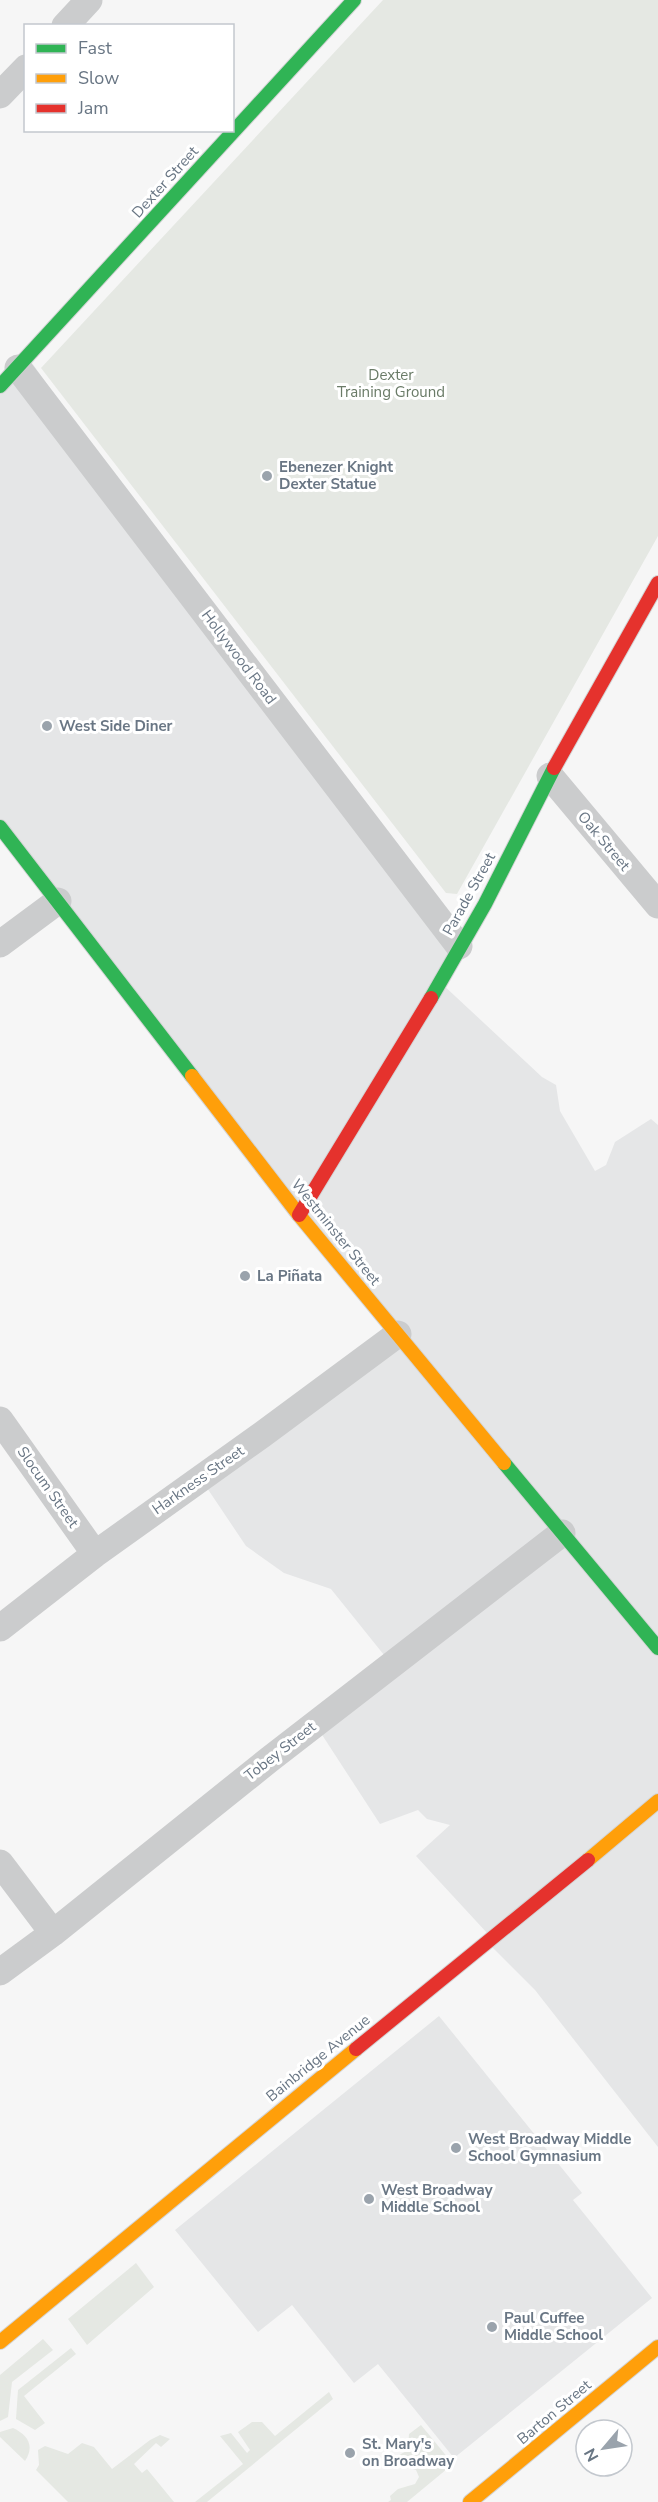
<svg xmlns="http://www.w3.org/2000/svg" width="658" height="2502" viewBox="0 0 658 2502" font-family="'Nunito Sans',sans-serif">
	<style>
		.built { fill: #e5e6e7 }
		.green { fill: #e5e8e3 }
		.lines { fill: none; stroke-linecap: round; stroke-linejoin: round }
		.fast-casing { stroke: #d3d4d5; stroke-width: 16 }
		.slow-casing { stroke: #d3d4d5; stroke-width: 16 }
		.jam-casing { stroke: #d3d4d5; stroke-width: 16 }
		.street { stroke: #cbcccd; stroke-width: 27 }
		.fast { stroke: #30b455; stroke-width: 14 }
		.slow { stroke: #ff9f0a; stroke-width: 14 }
		.jam { stroke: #e5322d; stroke-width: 14 }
		.poi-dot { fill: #9aa3ac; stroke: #fff; stroke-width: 2 }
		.labels { text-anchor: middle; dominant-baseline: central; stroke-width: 6; stroke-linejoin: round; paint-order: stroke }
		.street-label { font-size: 15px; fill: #697684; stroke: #fff }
		.park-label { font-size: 15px; fill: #6a7b67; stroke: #fff }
		.poi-label { font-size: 15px; font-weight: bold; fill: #697684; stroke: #fff; text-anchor: start }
	</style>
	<rect width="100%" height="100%" fill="#f6f6f6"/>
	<!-- built -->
	<path class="built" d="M27 356 210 613 461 933 441 983 542 1077 556 1085 560 1111 595 1171 606 1165 615 1142 651 1119 658 1125V2147L535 1990 490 1945 488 1934 416 1856 450 1825 427 1819 418 1810 380 1824 315 1724 388 1660 331 1589 284 1573 246 1546 201 1479 396 1332 0 837V379Z
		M439 2016 582 2193 573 2200 652 2298 454 2458 378 2364 354 2383 292 2305 258 2332 175 2230Z"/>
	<!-- green -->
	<path class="green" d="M383 0H658V536L457 894 446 893 41 368Z
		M136 2263 154 2287 87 2345 68 2319Z
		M43 2339 53 2350 12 2382 8 2417 0 2421V2375Z
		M71 2348 76 2354 24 2396 45 2423 35 2430 16 2419 18 2390Z
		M329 2392 333 2399 207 2502H195L243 2464 220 2436 231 2433 247 2453 250 2450 238 2432 252 2422H262L275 2436Z
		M421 2425 453 2464 407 2502H388L391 2500 390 2496 398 2489 415 2484 419 2477 416 2470 407 2467 404 2469 396 2457 408 2450 409 2434Z
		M13 2428C28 2435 35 2446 25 2461L0 2437V2432Z
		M160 2435 170 2439 161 2447 156 2443 134 2464 142 2473 147 2469 174 2502H68L36 2470 39 2465 38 2450 45 2446 68 2454 82 2443 94 2447 112 2469 150 2440Z"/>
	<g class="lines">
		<!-- fast casing -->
		<g class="fast-casing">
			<path id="fast" d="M0 386 354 0
				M0 827 192 1076
				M431 998 485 904 554 768
				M504 1463 658 1648"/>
		</g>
		<!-- slow casing -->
		<g class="slow-casing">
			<path id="slow" d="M192 1076 299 1215 504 1463
				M588 1860 658 1801
				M0 2342 356 2049
				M470 2502 658 2347"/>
		</g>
		<!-- jam casing -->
		<g class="jam-casing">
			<path id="jam" d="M554 768 658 583
				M299 1215 431 998
				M356 2049 588 1860"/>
		</g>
		<!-- street -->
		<path class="street" d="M65 26 89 0
			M0 95 26 68
			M18 368 459 946
			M550 776 658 905
			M0 944 58 901
			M0 1420 95 1554
			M0 1628 95 1554 263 1434 398 1334
			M0 1863 53 1933
			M0 1972 53 1933 270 1759 562 1533"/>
		<!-- fast -->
		<use href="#fast" class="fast"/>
		<!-- slow -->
		<use href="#slow" class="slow"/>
		<!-- jam -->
		<use href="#jam" class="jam"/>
	</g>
	<!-- markers -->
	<g class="poi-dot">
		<circle cx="267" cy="476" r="6"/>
		<circle cx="47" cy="726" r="6"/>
		<circle cx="245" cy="1276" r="6"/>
		<circle cx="456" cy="2148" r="6"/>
		<circle cx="369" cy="2199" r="6"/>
		<circle cx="492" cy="2327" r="6"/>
		<circle cx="350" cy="2453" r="6"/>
	</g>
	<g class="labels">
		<!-- street labels -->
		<g class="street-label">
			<text transform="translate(165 182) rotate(-48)">Dexter Street</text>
			<text transform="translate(239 657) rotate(53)">Hollywood Road</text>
			<text transform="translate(604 841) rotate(50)">Oak Street</text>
			<text transform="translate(469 894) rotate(-61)">Parade Street</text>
			<text transform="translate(336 1232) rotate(51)">Westminster Street</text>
			<text transform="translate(198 1480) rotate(-35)">Harkness Street</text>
			<text transform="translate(48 1487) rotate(55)">Slocum Street</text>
			<text transform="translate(280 1751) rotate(-38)">Tobey Street</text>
			<text transform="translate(318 2058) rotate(-39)">Bainbridge Avenue</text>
			<text transform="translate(554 2412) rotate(-40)">Barton Street</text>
		</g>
		<!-- park labels -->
		<g class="park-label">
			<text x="391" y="375">Dexter<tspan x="391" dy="17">Training Ground</tspan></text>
		</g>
		<!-- poi labels -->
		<g class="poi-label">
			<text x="279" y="467">Ebenezer Knight<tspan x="279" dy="17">Dexter Statue</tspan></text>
			<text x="59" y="726">West Side Diner</text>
			<text x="257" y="1276">La Piñata</text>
			<text x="468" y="2139">West Broadway Middle<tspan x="468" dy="17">School Gymnasium</tspan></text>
			<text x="381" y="2190">West Broadway<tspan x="381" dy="17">Middle School</tspan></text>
			<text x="504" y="2318">Paul Cuffee<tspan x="504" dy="17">Middle School</tspan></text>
			<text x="362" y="2444">St. Mary's<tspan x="362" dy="17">on Broadway</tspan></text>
		</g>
	</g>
	<!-- legend -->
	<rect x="24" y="24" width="210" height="108" fill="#ffffff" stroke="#c3c8ce" stroke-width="1.5"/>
	<rect x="36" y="44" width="30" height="9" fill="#30b455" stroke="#c3c8ce" stroke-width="1.5"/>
	<text x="78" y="54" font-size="18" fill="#697684">Fast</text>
	<rect x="36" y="74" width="30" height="9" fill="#ff9f0a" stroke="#c3c8ce" stroke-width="1.5"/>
	<text x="78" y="84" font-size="18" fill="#697684">Slow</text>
	<rect x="36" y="104" width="30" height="9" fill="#e5322d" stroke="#c3c8ce" stroke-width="1.5"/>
	<text x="78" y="114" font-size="18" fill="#697684">Jam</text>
	<!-- north arrow -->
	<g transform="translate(604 2448) rotate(241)"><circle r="28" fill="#ffffff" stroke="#c3c8ce" stroke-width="1.5"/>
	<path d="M0-4.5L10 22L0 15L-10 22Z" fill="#9aa3ac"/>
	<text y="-9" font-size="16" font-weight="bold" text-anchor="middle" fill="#697684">N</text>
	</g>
</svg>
